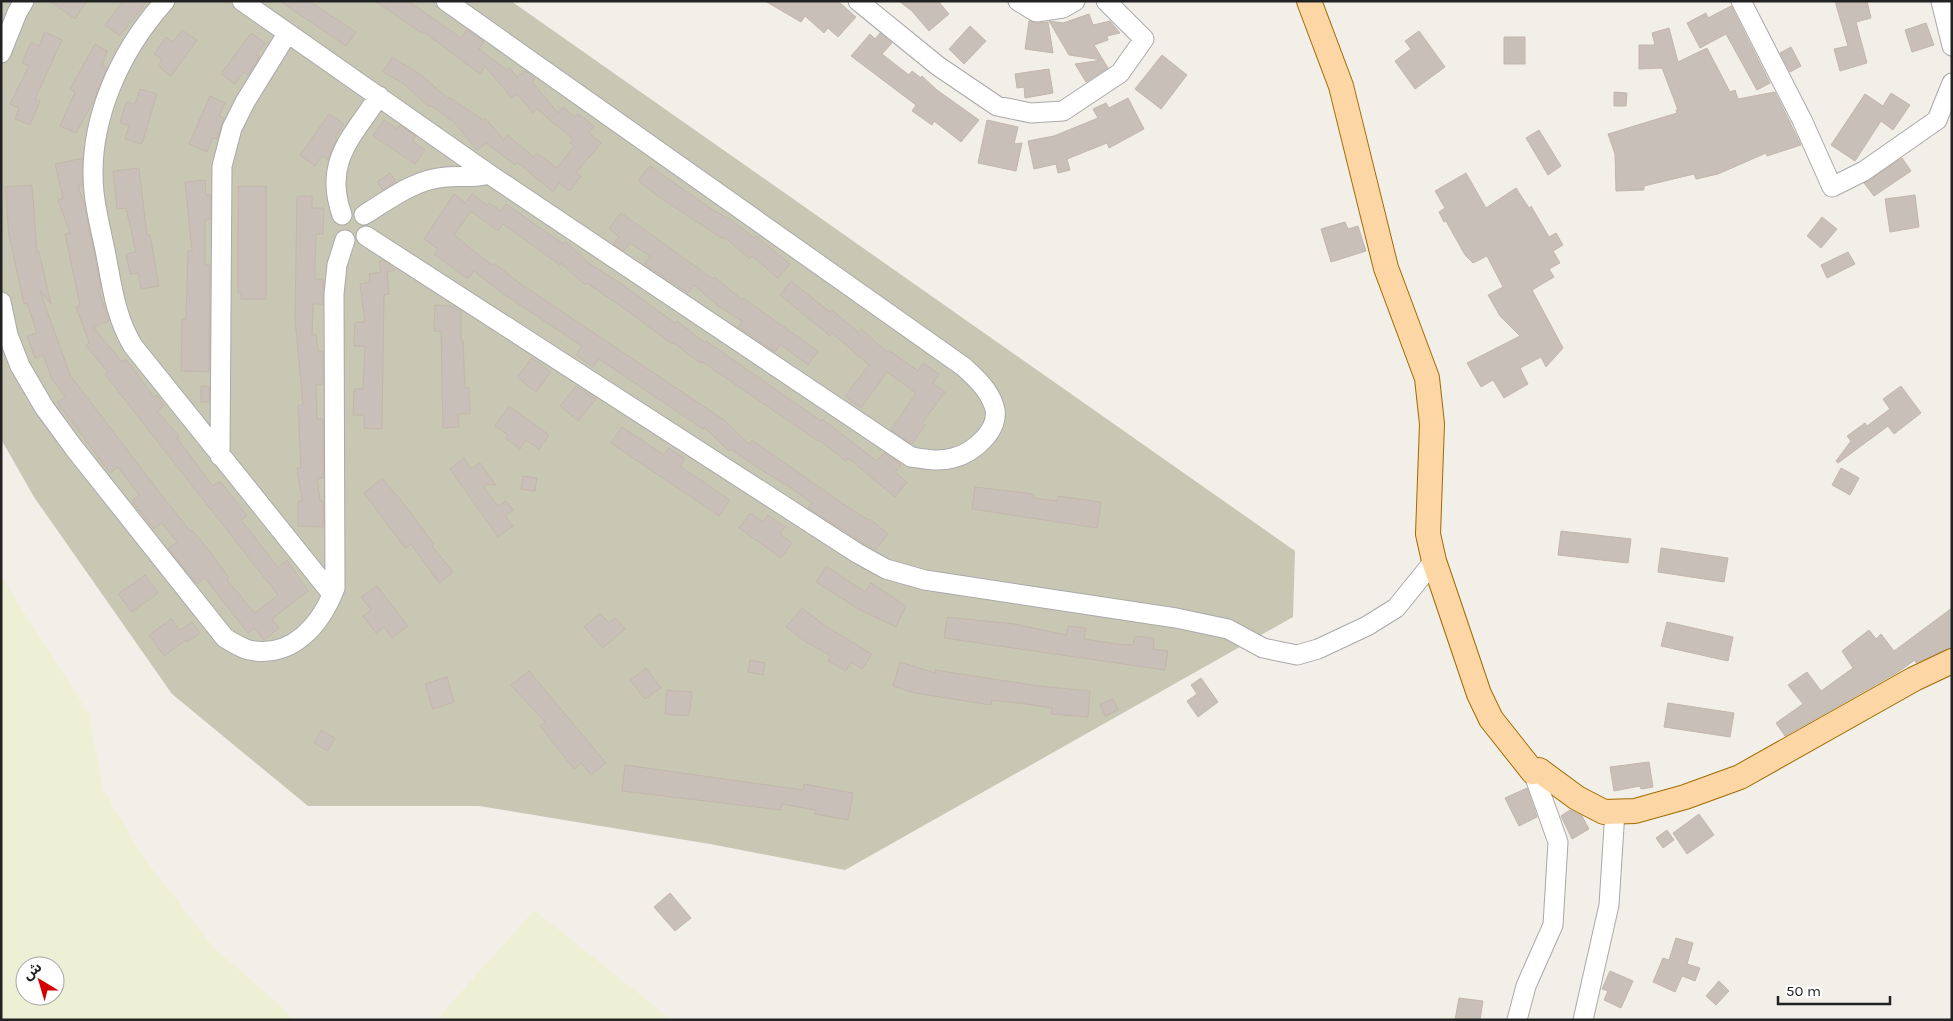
<svg xmlns="http://www.w3.org/2000/svg" width="1953" height="1021" viewBox="0 0 1953 1021" font-family="Karla,'Noto Sans Arabic',sans-serif">
	<style>
		.construction { fill: #c7c7b4 }
		.farmland { fill: #eef0d5; fill-rule: evenodd }
		.building { fill: #c7bfb8; stroke: #c4b6ab }
		.lines { fill: none; stroke-linecap: round; stroke-linejoin: round }
		.minor-casing { stroke: #a9a9a9; stroke-width: 21 }
		.major-casing { stroke: #a06b00; stroke-width: 26 }
		.minor { stroke: #fff; stroke-width: 19 }
		.major { stroke: #fcd6a4; stroke-width: 24 }
	</style>
	<rect width="100%" height="100%" fill="#f2efe9"/>
	<!-- construction -->
	<path class="construction" d="M1 1H511L1295 551 1293 617 845 870 710 844 479 806H308L172 694 34 497 1 439Z"/>
	<!-- farmland -->
	<path class="farmland" d="M1 576 89 714 103 789 144 858 214 948 280 1005 293 1020H1ZM25 966H55V996H25Z
		M534 910 672 1020H436Z"/>
	<!-- building -->
	<path class="building" d="M50 1H87L75 19Z
		M123 1H147L120 36 105 25Z
		M280 1H309L356 32 346 46Z
		M375 1H408L461 38 467 30 484 42 479 49 507 70 510 68 517 77 525 71 534 77 535 79 532 82 558 113 563 107 575 117 578 114 594 126 589 133 601 143 576 173 581 176 570 191 559 183 553 192 517 162 515 165 486 143 477 150 453 121 430 105 429 107 404 84 383 72 392 57 423 76 448 99 449 97 483 120 485 118 504 140 507 135 534 157 537 153 557 168 574 146 570 143 573 139 537 109 533 113 517 94 512 98 485 66 480 74 424 32 423 34Z
		M765 1H838L856 17 838 37 828 28 824 33 805 16 801 22Z
		M899 1H938L949 14 929 31 912 11Z
		M1835 1H1867L1871 18 1856 22 1867 63 1840 71 1834 49 1848 46Z
		M1731 6 1770 83 1757 90 1726 34 1700 48 1687 23 1706 13 1708 18Z
		M1089 14 1093 25 1110 21 1120 33 1107 36 1108 40 1094 45 1108 68 1086 82 1075 64 1102 60 1069 55 1049 21 1063 23Z
		M1029 21 1037 23 1048 22 1053 53 1025 49Z
		M1926 23 1934 45 1912 52 1905 30Z
		M970 26 986 41 964 64 949 49Z
		M1669 28 1678 62 1707 48 1730 92 1735 90 1738 99 1775 92 1801 145 1767 156 1766 153 1718 174 1696 179 1694 174 1644 186V190L1616 191 1615 154 1608 134 1677 113 1676 110H1678L1662 68 1639 69V45H1655L1652 33Z
		M182 30 197 40 171 76 158 66 162 59 154 54 166 37 173 42Z
		M1419 31 1445 67 1415 89 1395 61 1411 49 1405 41Z
		M45 32 62 40 35 99 40 101 30 125 15 119 19 108 10 104 29 66 22 63 31 42 39 46Z
		M251 33 265 43 256 55 260 57 248 75 244 72 235 84 221 74Z
		M880 33 892 43 882 54 909 75 912 71 921 78 922 76 937 90 979 120 961 142 934 121 932 125 912 111 916 105 851 56 870 34 875 39Z
		M1504 37H1525V64H1504Z
		M95 44 107 51 102 66 107 68 94 100 76 133 60 126 75 92 70 89Z
		M1791 47 1801 66 1790 72 1780 53Z
		M1162 55 1187 75 1161 109 1135 89Z
		M1049 69 1053 93 1025 98 1024 87 1017 88 1015 74Z
		M140 89 157 94 142 144 125 139 129 126 120 123 126 102 135 104Z
		M1614 92 1627 93 1626 106H1614Z
		M1891 93 1910 105 1893 130 1881 121 1855 161 1831 145 1865 94 1883 106Z
		M210 96 225 103 219 116 224 118 217 139 213 138 207 152 189 144Z
		M1128 98 1144 129 1109 148 1107 143 1067 159 1070 170 1058 173 1056 164 1034 169 1028 141 1054 136 1098 118 1093 109 1106 103 1109 108Z
		M329 114 344 124 335 137 337 138 328 159 322 156 315 166 300 155Z
		M384 120 397 129 400 125 416 136 412 141 425 150 415 164 373 136Z
		M987 120 1018 127 1014 144 1022 143 1016 171 978 163Z
		M1539 130 1561 166 1548 175 1526 138Z
		M83 158V185L78 187 84 203 95 257 101 288H98L109 321 93 327 122 362 126 359 154 397 157 395 164 406 157 411 179 436 177 438 213 486 220 481 247 516 241 520 278 567 287 560 308 591 272 619 279 628 264 640 254 628 248 633 205 578 197 584 168 549 177 542 162 523 154 529 132 501 139 495 118 467 110 473 57 402 65 397 52 379 43 355 35 358 27 336 37 333 27 303 24 304 9 235 5 187 32 185 37 252H39L51 304 40 291 70 375 153 484 190 531 192 530 208 549 229 578 227 580 255 613 278 595 121 395 105 374 108 372 86 346 89 342 76 307 80 305 65 234 70 233 58 200 63 198 55 164Z
		M1902 158 1911 171 1874 196 1864 183Z
		M650 166 713 210 727 218 728 217 754 238 756 236 790 264 778 278 752 256 750 259 724 237 723 239 656 195 638 180Z
		M139 168 147 235H150L159 286 141 289 138 273 130 274 126 254 136 252 126 208 117 209 113 171Z
		M390 173 396 182 383 190 377 182Z
		M1466 173 1486 208 1516 188 1529 208 1531 206 1549 237 1556 233 1563 245 1553 251 1560 263 1549 269 1554 277 1532 290 1563 348 1546 367 1541 357 1520 368 1528 384 1504 398 1493 380 1481 387 1467 363 1520 336 1500 316 1488 295 1503 287 1487 256 1473 263 1465 255 1446 221 1444 222 1439 212 1445 208 1435 191Z
		M205 180 206 195H211L210 219 205 220V265H210L209 372 181 371 182 319H186L188 251H192L185 182Z
		M238 186H266V299H241V293H238Z
		M454 194 465 203 472 194 487 205 489 203 501 211 506 204 563 244 565 241 590 264 620 283 675 323 677 321 705 343 706 341 821 421 822 419 877 461 884 453 898 462 901 465 895 472 907 482 895 497 848 458 846 461 819 440 818 441 701 361 700 363 673 342 672 344 625 309 587 283 585 285 561 263 560 265 503 224 498 231 471 211 454 235 492 265 494 263 521 284 724 420 749 444 752 440 839 501 868 520 870 519 888 534 875 550 863 543 808 508 812 503 791 488 760 469 731 449 729 451 704 427 703 429 599 359 593 367 576 355 582 346 502 293 474 271 468 279 434 254 438 249 424 239Z
		M1915 195 1919 227 1890 232 1885 199Z
		M297 196H312V208H324L323 234H316L315 265V279H323V304H313L312 335 316 334 318 351H323V384L316 385 317 419H323V478L317 479 320 501H323V527L298 526V501H302L297 468H301L298 405H303L295 319Z
		M621 213 713 279 715 277 742 300 743 298 818 351 808 365 780 344 775 352 738 327 742 321 721 308 694 285 688 293 644 264 650 256 630 243 624 251 613 244 619 237 609 228Z
		M1822 217 1837 229 1821 248 1807 236Z
		M1345 222 1348 229 1358 226 1366 251 1331 262 1321 229Z
		M1848 252 1855 264 1827 278 1821 265Z
		M383 260 395 270 387 272 389 294 384 295 382 429 364 428V415H353L354 389H363L365 346H354L355 322H365L360 284 370 282 369 274 381 272 379 261Z
		M791 281 830 312 832 310 858 332 861 329 887 352 889 350 918 371 923 363 939 374 933 383 945 392 922 423 925 425 912 444 891 430 916 393 887 372 861 408 845 396 869 365 832 333 830 336 780 295Z
		M435 305 453 306 461 311V340H463L465 388H469L470 414H458L459 427 443 428 441 331H434Z
		M532 358 551 372 536 392 517 377Z
		M201 386H209V402H201Z
		M576 386 596 399 578 421 560 406Z
		M1901 386 1921 413 1894 434 1888 426 1838 463 1836 461 1851 441 1847 436 1865 423 1867 426 1890 409 1883 399Z
		M509 406 549 435 539 449 526 440 520 449 505 438 508 435 495 426Z
		M622 427 664 455 669 448 685 459 680 466 730 500 719 516 611 443Z
		M464 458 471 469 480 463 496 485 488 484 484 487 498 506 506 501 513 510 505 516 513 526 498 537 450 469Z
		M1841 468 1859 478 1850 495 1832 485Z
		M523 476 537 478 535 491 521 489Z
		M382 478 404 504 434 544 432 546 453 572 439 583 411 544 405 548 364 493Z
		M975 487 1034 494 1033 498 1057 501 1058 496 1101 502 1097 528 972 509Z
		M750 513 763 522 768 515 785 527 780 534 792 543 781 558 739 528Z
		M1561 531 1631 539 1628 563 1558 555Z
		M1661 548 1728 558 1724 582 1658 572Z
		M826 566 865 592 871 583 906 606 896 627 860 610 816 582Z
		M145 575 158 593 132 612 118 594Z
		M377 586 408 626 392 638 384 627 376 633 363 616 371 610 361 597Z
		M802 608 824 625 872 654 862 669 851 662 846 671 828 661 831 656 806 642 786 627Z
		M1952 608V647L1916 663 1915 660 1898 672 1785 736 1776 723 1803 704 1788 685 1807 672 1821 691 1853 668 1842 651 1869 630 1876 639 1881 634 1894 651Z
		M600 613 609 623 615 618 625 629 603 648 584 627Z
		M947 617 1015 624 1066 635 1068 626 1086 628 1084 639 1118 644 1133 645 1135 636 1154 638 1153 649 1168 651 1165 670 944 638Z
		M171 619 180 630 192 622 200 633 188 642 186 640 164 656 149 635Z
		M1667 622 1733 637 1728 661 1661 646Z
		M750 660 765 663 763 675 748 672Z
		M900 662 935 673V670L1039 686 1090 691 1088 717 1051 714 1052 708 1026 704 992 700 991 705 915 693 893 686Z
		M646 668 661 688 645 699 630 680Z
		M529 671 606 763 591 775 581 763 574 769 540 726 545 722 511 685Z
		M447 677 454 702 433 709 425 684Z
		M1201 678 1218 702 1198 717 1187 701 1197 694 1191 685Z
		M667 690 692 692 689 716 665 714Z
		M1113 699 1118 710 1105 716 1100 704Z
		M1668 703 1734 713 1730 737 1664 727Z
		M321 730 335 738 328 751 314 743Z
		M1649 762 1653 787 1641 789 1640 786 1614 791 1610 767Z
		M625 765 803 790 804 784 853 793 848 820 815 814V810L782 804 781 810 622 791Z
		M1527 788 1537 817 1519 826 1505 798Z
		M1570 810 1582 816 1589 829 1572 839 1561 816Z
		M1699 814 1714 835 1687 854 1673 833Z
		M1667 830 1674 840 1663 848 1656 838Z
		M670 893 691 918 675 931 654 907Z
		M1676 938 1693 943 1687 964 1700 968 1695 981 1682 976 1675 992 1653 982 1663 958 1669 960Z
		M1610 971 1633 981 1621 1008 1604 1000 1608 991 1602 989Z
		M1719 981 1729 991 1716 1005 1706 996Z
		M1459 998 1483 1001 1480 1020H1455Z"/>
	<g class="lines">
		<!-- minor casing -->
		<g class="minor-casing">
			<path id="minor" d="M165 1C119 52 87 123 94 192 96 213 102 234 106 255 112 287 116 318 133 346L332 594
				M242 1 489 174 911 457C925 459 938 462 953 458 973 453 1002 429 994 406 989 390 976 378 964 367L446 1
				M858 1 938 66 997 106 1031 113 1063 111 1120 73 1144 39 1106 1
				M1018 1 1036 12 1063 8 1075 1
				M1741 1 1802 120 1832 187 1864 171 1937 120 1952 83
				M1941 1 1952 46
				M1 53 17 13 24 1
				M342 215C323 162 352 137 379 96
				M364 215C390 199 415 179 446 177 460 175 474 179 489 174
				M366 236 857 553 886 569 925 580 1176 618 1228 629 1263 648 1297 655 1318 649 1367 626 1396 608 1434 561
				M1 302 8 335 20 366 44 407 74 448 225 638C232 642 241 648 249 650 293 659 321 624 335 588L334 294 337 265 345 240
				M220 456 222 166 232 128 245 102 287 34
				M1517 1020 1526 986 1553 925 1558 842 1533 772
				M1583 1020 1609 905 1615 811"/>
		</g>
		<!-- major casing -->
		<g class="major-casing">
			<path id="major" d="M1309 1 1341 86 1386 268 1427 378 1432 424 1428 534 1434 561 1479 694 1491 719 1533 772 1539 770 1577 798 1604 812 1635 811 1685 797 1740 777 1914 679 1952 661"/>
		</g>
		<!-- minor -->
		<use href="#minor" class="minor"/>
		<!-- major -->
		<use href="#major" class="major"/>
	</g>
	<!-- border -->
	<rect width="1953" height="1021" fill="none" stroke="#222222" stroke-width="5"/>
	<!-- north arrow -->
	<g transform="translate(40 981) rotate(322)"><circle r="24" fill="#ffffff" stroke="#a7a7a7"/>
	<path d="M0-4L9 19L0 12L-9 19Z" fill="#d40000"/>
	<text y="-8" font-size="14" font-weight="bold" text-anchor="middle" fill="#222222">ش</text>
	</g>
	<!-- scale -->
	<path d="M1778 996v8h112v-8" fill="none" stroke="#222222" stroke-width="2.5"/>
	<text x="1786" y="996" font-size="15" fill="#222222" stroke="#ffffff" stroke-width="4" paint-order="stroke">50 m</text>
</svg>
